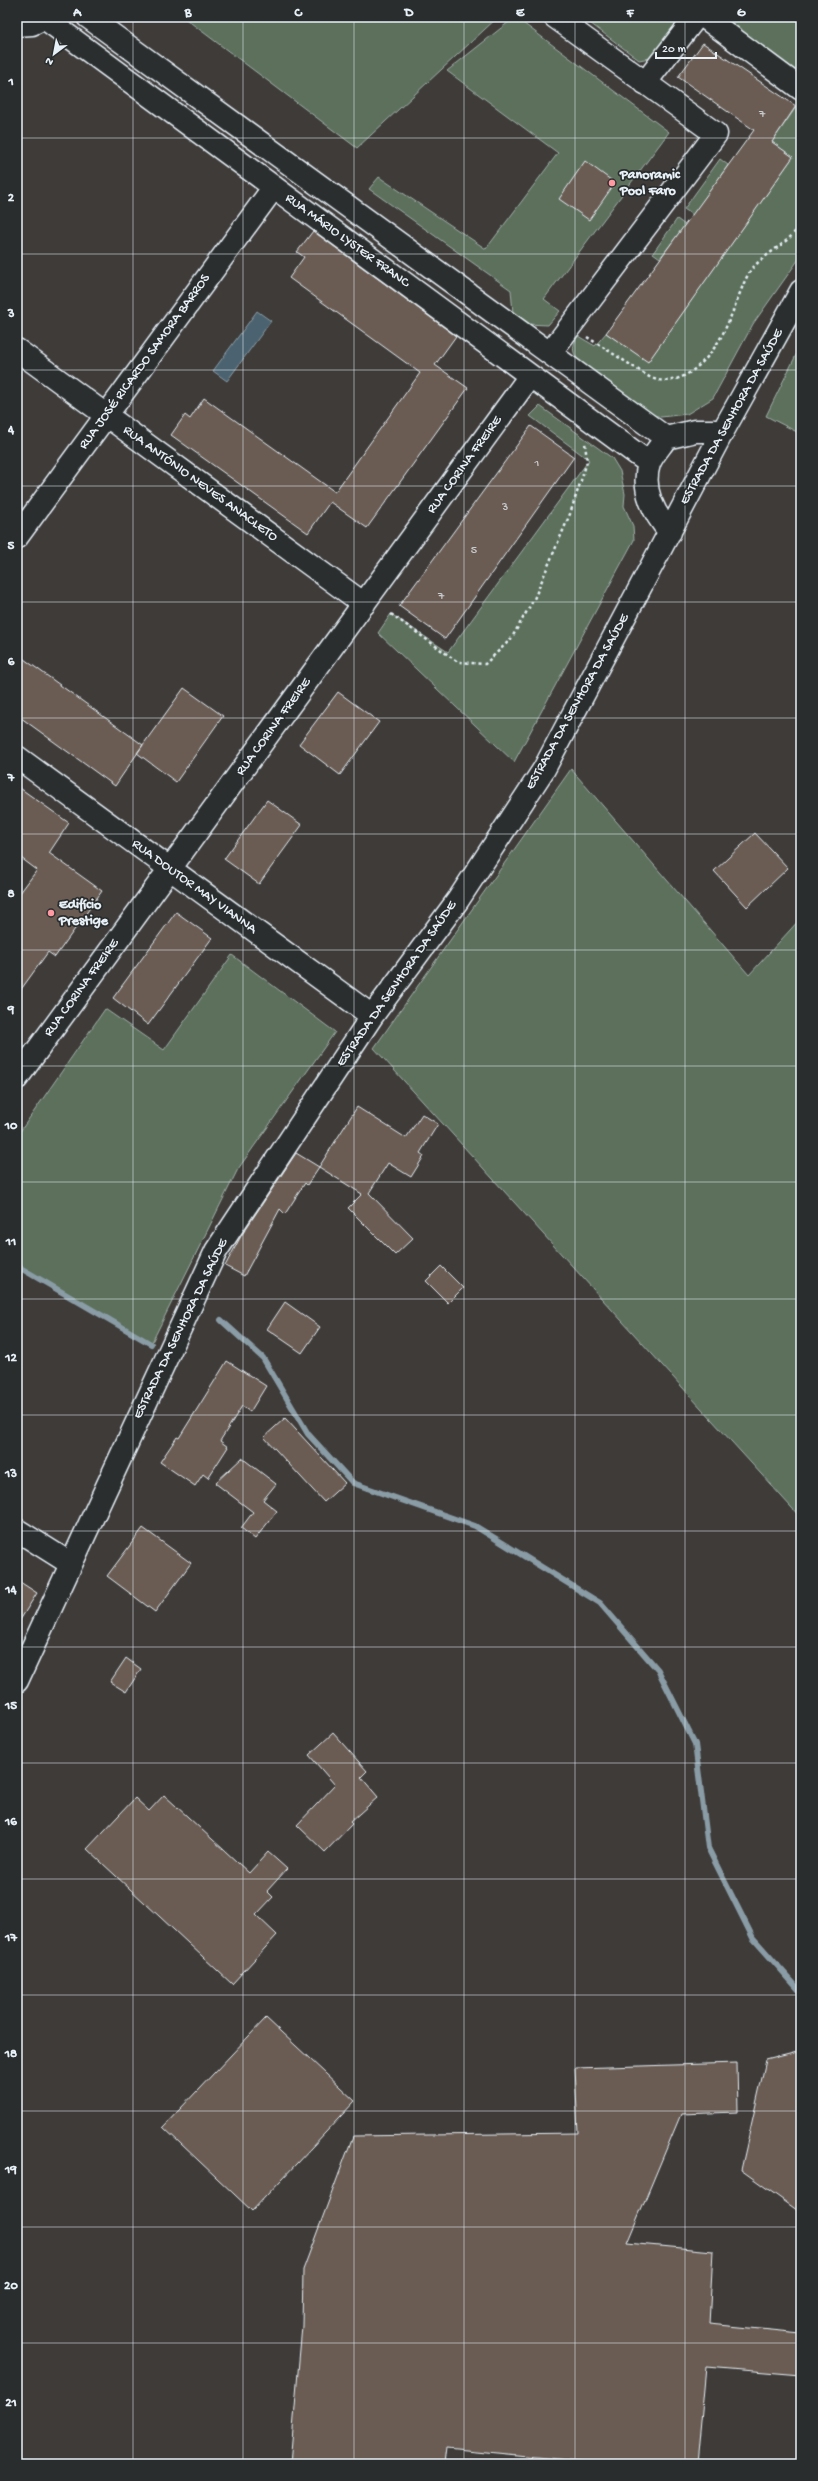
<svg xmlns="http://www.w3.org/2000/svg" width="818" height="2481" viewBox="0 0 818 2481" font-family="'Gochi Hand',sans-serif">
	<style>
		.green { fill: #5c705b; stroke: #a2b0aa }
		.water { fill: #4b6370; stroke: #8a9ca6 }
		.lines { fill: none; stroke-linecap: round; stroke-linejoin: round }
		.stream { stroke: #8a9ca6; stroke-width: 6 }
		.building { fill: #6b5c53; stroke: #e8f1f8 }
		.minor-casing { stroke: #e8f1f8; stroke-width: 25 }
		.path { stroke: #e8f1f8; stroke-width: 2.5; stroke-dasharray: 3 3; stroke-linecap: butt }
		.minor { stroke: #2a2d2e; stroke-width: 22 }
		.grid { fill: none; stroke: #e8f1f8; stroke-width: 1; stroke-opacity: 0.55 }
		.poi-dot { fill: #ff9aa2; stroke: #2a2d2e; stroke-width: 1.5 }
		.labels { text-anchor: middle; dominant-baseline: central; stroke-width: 3.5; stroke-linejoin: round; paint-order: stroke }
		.number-label { font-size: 12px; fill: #c9cccf }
		.poi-label { font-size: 14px; font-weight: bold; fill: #e8f1f8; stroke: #2a2d2e; text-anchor: start }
		.street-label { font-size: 14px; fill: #e8f1f8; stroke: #2a2d2e }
		.neatline { fill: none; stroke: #e8f1f8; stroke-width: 1.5 }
		.grid-label { font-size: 13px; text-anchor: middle; font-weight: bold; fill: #e8f1f8 }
	</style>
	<rect width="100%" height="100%" fill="#3e3b39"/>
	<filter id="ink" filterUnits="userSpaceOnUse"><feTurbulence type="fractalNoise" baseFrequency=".025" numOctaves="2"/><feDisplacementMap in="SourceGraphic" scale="8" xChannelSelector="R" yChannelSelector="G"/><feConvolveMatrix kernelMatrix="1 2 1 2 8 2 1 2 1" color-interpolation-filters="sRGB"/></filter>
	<g filter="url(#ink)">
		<!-- green -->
		<path class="green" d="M183 17H498L357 148Z
			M515 17 669 132 544 299 560 311 548 325 525 324 513 313 511 290 369 189 379 177 486 249 558 153 447 71Z
			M582 17H677C676 33 661 47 650 58L639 60Z
			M718 17H801V79Z
			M799 103 801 256 753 324 713 398 687 414 661 417 647 413 581 363C572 353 571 348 578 336L595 346 606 333 648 361 793 157 772 142Z
			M720 159 728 165 693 215 684 209Z
			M677 219 685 225 660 258 653 253Z
			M801 345V434L766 416Z
			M540 406 612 458 620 471 625 494 624 506 633 526 634 540 514 762 378 633 391 614 448 652 589 460 530 416Z
			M571 769 749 975 801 918V1518L374 1048Z
			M232 955 335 1032 238 1169 151 1344 17 1266V1136L105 1009 164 1050Z"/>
		<!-- water -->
		<path class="water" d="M257 311 271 321 227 381 213 371Z"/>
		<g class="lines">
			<!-- stream -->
			<path class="stream" d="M17 1266 151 1344
				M221 1320 263 1358 308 1434 353 1483 475 1526 600 1603 658 1670 695 1744 708 1848 753 1938 801 1992"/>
		</g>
		<!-- building -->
		<path class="building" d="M703 43 796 106 772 142 793 157 648 362 606 333 754 130 678 77Z
			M585 161 615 183 589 220 559 199Z
			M313 231 456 336 435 365 468 388 367 528 330 502 308 533 171 435 185 415 190 419 204 398 335 492 420 373 289 278 304 257 297 252Z
			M531 426 574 457 445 639 399 606Z
			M17 654 143 745 115 786 17 715Z
			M184 688 223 716 176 782 137 753Z
			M338 692 379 722 340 775 299 744Z
			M17 786 69 823 49 853 102 891 55 957 48 952 17 995V897L37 870 17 855Z
			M267 800 302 825 259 884 224 859Z
			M755 833 788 868 747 907 714 871Z
			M176 912 212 938 148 1025 113 998Z
			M357 1107 406 1138 422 1114 438 1124 420 1153 424 1156 411 1177 388 1163 369 1193 413 1238 395 1255 348 1208 362 1194 319 1167 307 1185 305 1183 285 1214 280 1209 244 1276 225 1266 241 1236 296 1153 319 1167Z
			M441 1266 463 1288 448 1303 426 1281Z
			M285 1302 320 1327 302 1353 267 1329Z
			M227 1361 266 1386 250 1412 242 1406 220 1441 228 1447 208 1478 203 1474 195 1486 160 1462 177 1437 179 1438Z
			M285 1418 345 1483 324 1502 264 1437Z
			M242 1458 276 1484 263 1500 277 1511 255 1539 241 1528 253 1512 215 1483Z
			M143 1528 191 1563 155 1612 107 1576Z
			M17 1580 37 1593 17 1625Z
			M126 1658 141 1669 126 1692 110 1682Z
			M333 1733 367 1771 361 1777 378 1797 350 1822 352 1824 325 1852 297 1825 335 1785 309 1755Z
			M164 1795 249 1873 268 1852 287 1869 267 1891 273 1897 256 1915 277 1935 232 1984 87 1849 135 1798 149 1811Z
			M266 2018 355 2101 252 2211 163 2127Z
			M801 2051V2213L741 2170 766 2060Z
			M737 2063 738 2112 681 2114 627 2243 713 2251 709 2324 801 2333V2375L706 2367 697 2464H608L446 2448 444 2464H290L302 2326 303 2270 353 2136 578 2133 575 2068Z"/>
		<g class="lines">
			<!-- minor casing -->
			<g class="minor-casing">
				<path id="minor" d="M88 17 666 438
					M704 17 801 89
					M44 18 649 463
					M17 25 32 24 46 17
					M645 83 696 17
					M17 350 364 604
					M550 353 716 134 555 17
					M670 532C654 514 641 489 649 464 652 455 661 446 666 438L695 431H723
					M17 537 274 187
					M17 757 372 1016
					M17 1078 530 376
					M17 1530 71 1564
					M17 1681 216 1251 372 1016 458 900 544 769 723 431 801 291"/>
			</g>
			<!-- path -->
			<path class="path" d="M587 337 651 378C665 383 676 381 689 373 716 355 727 327 738 298 742 288 745 279 751 270 765 252 792 243 801 222
				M391 614 458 662 485 664 511 639 534 599 570 514 587 462 585 442"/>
			<!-- minor -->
			<use href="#minor" class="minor"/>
		</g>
	</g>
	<!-- grid -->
	<path class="grid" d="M133 17V2464M243 17V2464M354 17V2464M464 17V2464M575 17V2464M685 17V2464M17 138H801M17 254H801M17 370H801M17 486H801M17 602H801M17 718H801M17 834H801M17 950H801M17 1066H801M17 1182H801M17 1299H801M17 1415H801M17 1531H801M17 1647H801M17 1763H801M17 1879H801M17 1995H801M17 2111H801M17 2227H801M17 2343H801"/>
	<!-- markers -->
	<g class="poi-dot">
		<circle cx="612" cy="183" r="4"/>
		<circle cx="51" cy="913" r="4"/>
	</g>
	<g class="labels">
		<!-- number labels -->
		<g class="number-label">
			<text x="762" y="115">7</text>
			<text x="537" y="464">1</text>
			<text x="505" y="508">3</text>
			<text x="474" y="551">5</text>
			<text x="441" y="597">7</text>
		</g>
		<!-- poi labels -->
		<g class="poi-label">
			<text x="620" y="175">Panoramic<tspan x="620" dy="16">Pool Faro</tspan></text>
			<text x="59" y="905">Edifício<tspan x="59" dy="16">Prestige</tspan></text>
		</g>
		<!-- street labels -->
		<g class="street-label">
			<text transform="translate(347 241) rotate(36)">RUA MÁRIO LYSTER FRANC</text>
			<text transform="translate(145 362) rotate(-54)">RUA JOSÉ RICARDO SAMORA BARROS</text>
			<text transform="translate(732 417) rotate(-61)">ESTRADA DA SENHORA DA SAÚDE</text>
			<text transform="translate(465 465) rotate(-54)">RUA CORINA FREIRE</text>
			<text transform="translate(200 484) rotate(36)">RUA ANTÓNIO NEVES ANACLETO</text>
			<text transform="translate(578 702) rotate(-61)">ESTRADA DA SENHORA DA SAÚDE</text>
			<text transform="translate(274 727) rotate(-54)">RUA CORINA FREIRE</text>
			<text transform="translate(194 887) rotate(36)">RUA DOUTOR MAY VIANNA</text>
			<text transform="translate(397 984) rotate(-55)">ESTRADA DA SENHORA DA SAÚDE</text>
			<text transform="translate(82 988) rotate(-54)">RUA CORINA FREIRE</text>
			<text transform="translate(181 1329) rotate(-64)">ESTRADA DA SENHORA DA SAÚDE</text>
		</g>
	</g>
	<!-- margin -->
	<rect width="818" height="2481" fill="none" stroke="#2a2d2e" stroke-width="44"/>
	<!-- north arrow -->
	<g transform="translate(54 54) rotate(212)" stroke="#2a2d2e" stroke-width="3" paint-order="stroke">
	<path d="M0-3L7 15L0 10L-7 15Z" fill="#e8f1f8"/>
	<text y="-6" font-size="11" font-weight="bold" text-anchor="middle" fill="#e8f1f8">N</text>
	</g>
	<!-- scale -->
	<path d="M656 52v6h60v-6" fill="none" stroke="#e8f1f8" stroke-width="2"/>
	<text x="662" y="52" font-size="12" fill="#e8f1f8" stroke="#2a2d2e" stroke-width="3" paint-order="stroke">20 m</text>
	<rect x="22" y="22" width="774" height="2437" class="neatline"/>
	<g class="grid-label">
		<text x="77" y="16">A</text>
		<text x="188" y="16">B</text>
		<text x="298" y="16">C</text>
		<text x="409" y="16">D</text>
		<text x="520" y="16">E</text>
		<text x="630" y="16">F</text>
		<text x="741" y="16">G</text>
		<text x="11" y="85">1</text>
		<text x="11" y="201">2</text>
		<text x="11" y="317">3</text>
		<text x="11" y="433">4</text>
		<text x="11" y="549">5</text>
		<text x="11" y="665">6</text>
		<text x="11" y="781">7</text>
		<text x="11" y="897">8</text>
		<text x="11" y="1013">9</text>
		<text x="11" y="1129">10</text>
		<text x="11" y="1245">11</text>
		<text x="11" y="1361">12</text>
		<text x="11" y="1477">13</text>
		<text x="11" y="1593">14</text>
		<text x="11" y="1709">15</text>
		<text x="11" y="1825">16</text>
		<text x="11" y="1941">17</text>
		<text x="11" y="2057">18</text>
		<text x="11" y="2173">19</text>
		<text x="11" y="2289">20</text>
		<text x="11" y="2406">21</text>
	</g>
</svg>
